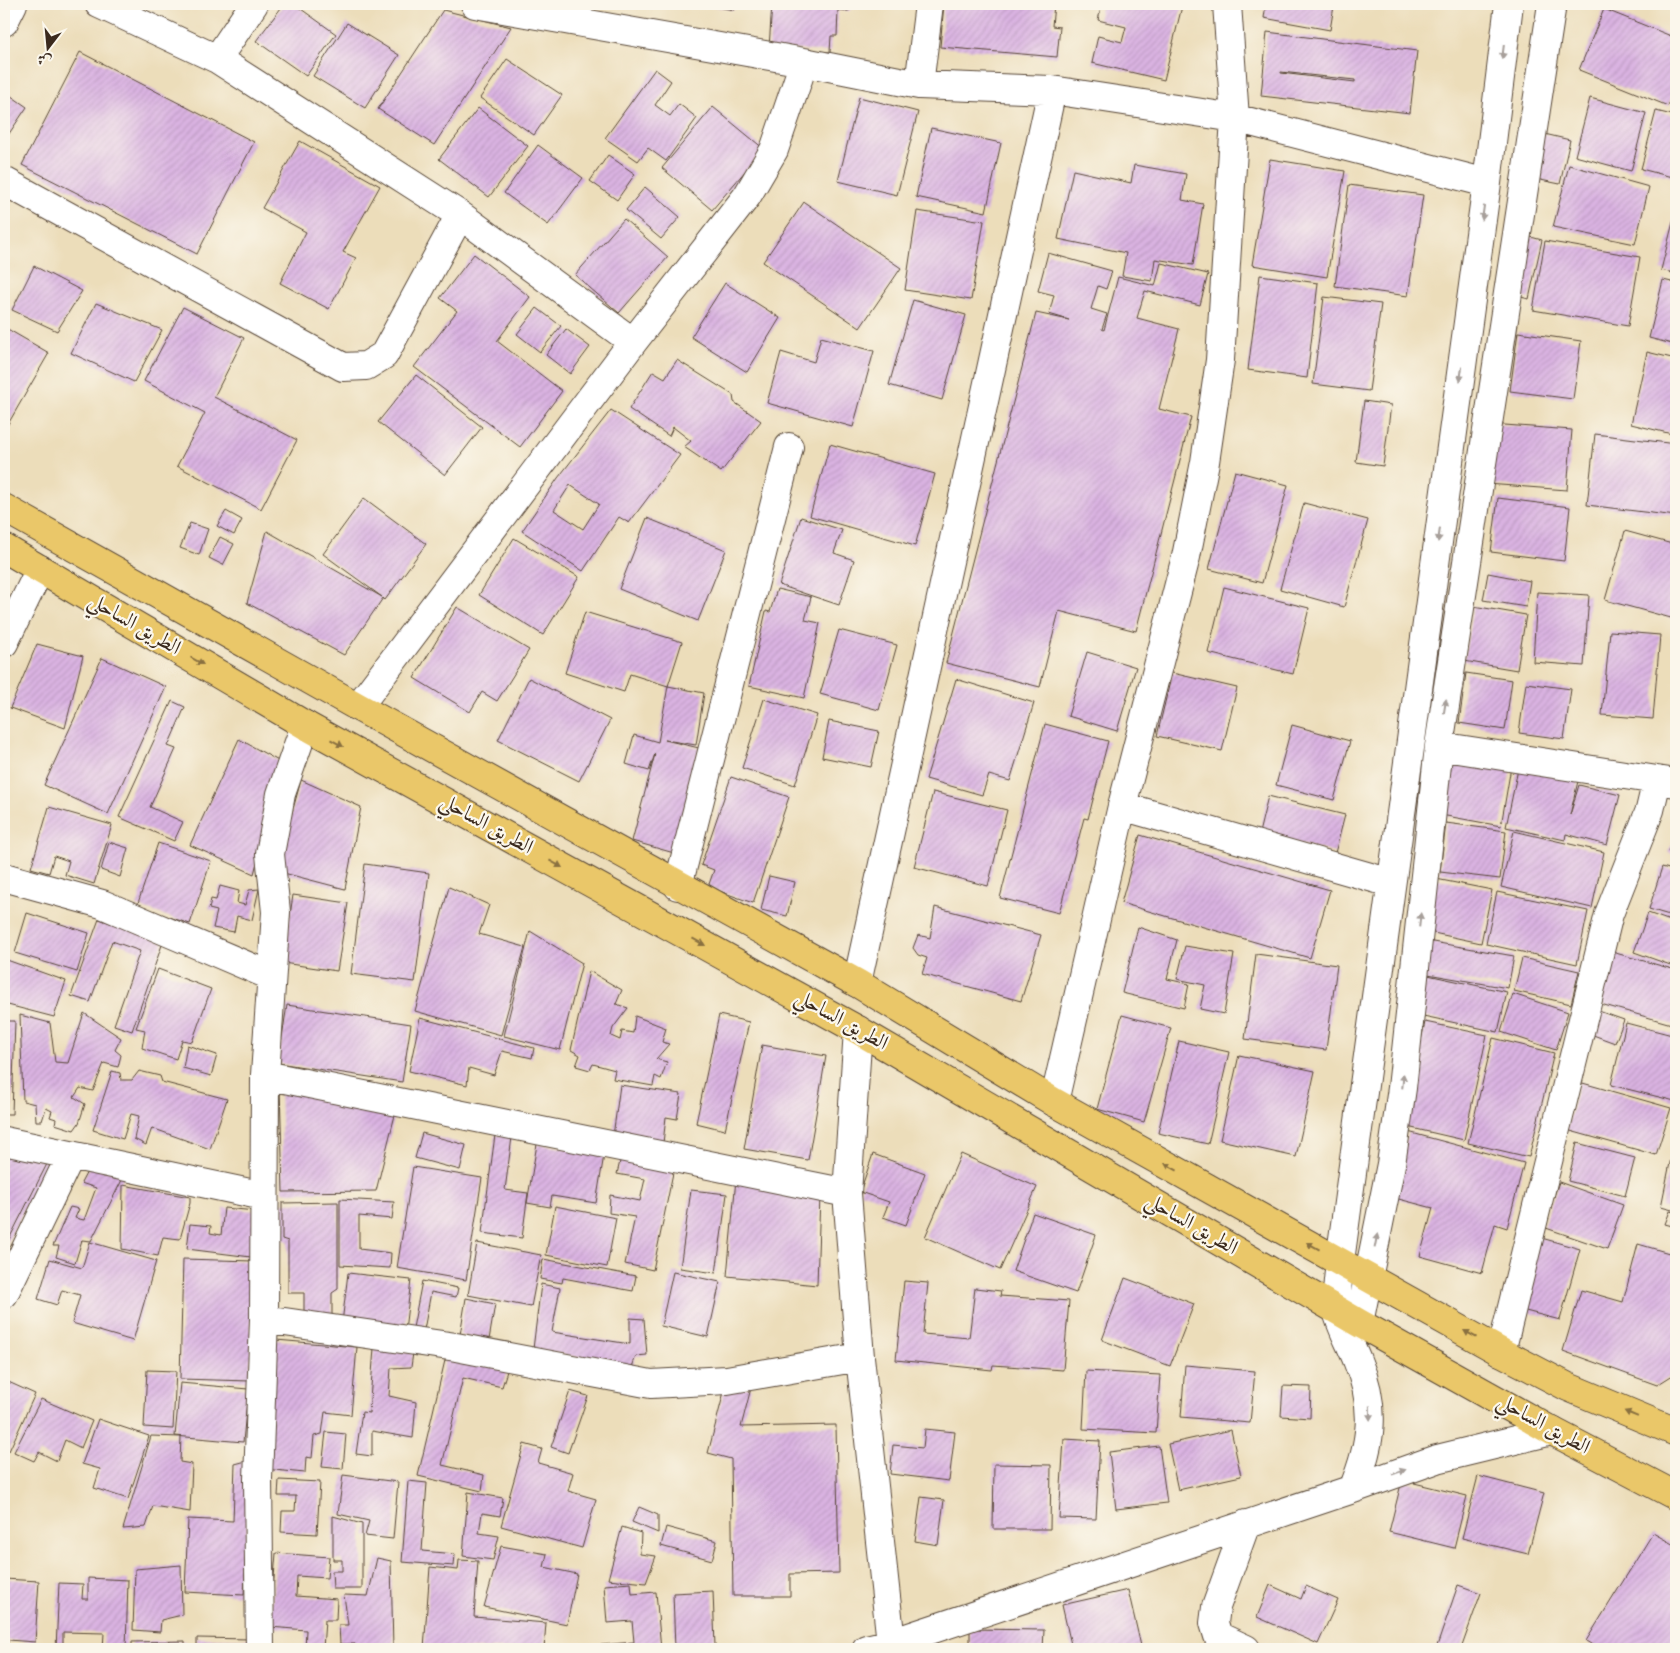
<svg xmlns="http://www.w3.org/2000/svg" width="1680" height="1653" viewBox="0 0 1680 1653" font-family="'Sorts Mill Goudy',Amiri,serif">
	<style>
		.building { fill: url(#building-hatch); fill-rule: evenodd }
		.lines { fill: none; stroke-linecap: round; stroke-linejoin: round }
		.minor-casing { stroke: #564535; stroke-width: 30 }
		.highway-casing { stroke: #564535; stroke-width: 30 }
		.minor { stroke: #fff; stroke-width: 28 }
		.highway { stroke: #eac769; stroke-width: 28 }
		.oneway { fill: #a79f9a }
		.oneway2 { fill: #8a7140 }
		.labels { text-anchor: middle; dominant-baseline: central; stroke-width: 4.5; stroke-linejoin: round; paint-order: stroke }
		.street-label { font-size: 21px; fill: #3b2a1e; stroke: #fbf7ec }
	</style>
	<defs>
		<pattern id="building-hatch" width="6" height="6" patternUnits="userSpaceOnUse" patternTransform="scale(1.25)"><rect width="6" height="6" fill="#dab3e2"/><path d="M-1 1l2-2M0 6l6-6M5 7l2-2" fill="none" stroke="#bc9ac1"/></pattern>
	</defs>
	<rect width="100%" height="100%" fill="#fbf7ec"/>
	<filter id="ink" filterUnits="userSpaceOnUse"><feTurbulence type="fractalNoise" baseFrequency=".02" numOctaves="2"/><feDisplacementMap in="SourceGraphic" scale="10" xChannelSelector="R" yChannelSelector="G"/><feConvolveMatrix kernelMatrix="1 2 1 2 8 2 1 2 1" color-interpolation-filters="sRGB"/></filter>
	<filter id="wash" filterUnits="userSpaceOnUse"><feTurbulence type="fractalNoise" baseFrequency=".0096" numOctaves="4" result="noise"/><feDisplacementMap in="SourceGraphic" scale="20" xChannelSelector="R" yChannelSelector="G"/><feGaussianBlur stdDeviation="1.12" result="paint"/><feColorMatrix in="noise" values="0 0 0 0 0 0 0 0 0 0 0 0 0 0 0 0 0 1.4 0 .05"/><feComposite in="paint" operator="in"/></filter>
	<g filter="url(#wash)">
		<rect width="100%" height="100%" fill="#ecddba"/>
		<g id="blocks">
			<!-- building -->
			<path class="building" d="M284 4H294L336 34 306 76 256 41Z
				M701 4H735L734 10Z
				M772 4H856L853 8 848 11 838 10 837 36H831L830 52 769 48Z
				M944 4H1054L1052 26 1060 27 1057 57 940 47Z
				M1102 4H1173L1182 6 1164 80 1092 63 1098 36 1122 42 1126 27 1098 20Z
				M1266 4H1324L1334 6 1330 30 1264 18Z
				M1604 9 1676 38V85L1668 106 1579 70Z
				M443 10 511 27 434 145 378 109Z
				M347 23 399 55 365 108 313 76Z
				M1267 32 1417 51 1410 113 1261 96ZM1281 72 1355 80V82L1281 73Z
				M80 52 254 142 197 254 22 165Z
				M507 59 562 95 534 135 480 98Z
				M655 69 671 81 655 105 670 116 679 104 697 118 666 161 648 148 638 161 605 138Z
				M4 91 27 107 4 141Z
				M859 97 918 112 897 195 838 181Z
				M1590 98 1646 113 1631 171 1575 156Z
				M713 107 764 149 712 210 662 168Z
				M478 108 528 146 489 197 439 159Z
				M1656 111 1676 116V161L1672 177 1641 169Z
				M931 128 1001 143 986 212 916 197Z
				M1536 132 1570 140 1560 184 1526 177Z
				M300 141 380 186 343 252 356 258 329 309 280 283 306 232 262 208Z
				M538 145 583 178 548 225 504 193Z
				M608 155 635 174 617 200 590 181Z
				M1270 159 1345 171 1327 277 1252 265Z
				M1134 165 1186 174 1182 200 1203 204 1193 265 1155 259 1152 281 1122 276 1126 253 1058 239 1073 170 1131 183Z
				M1569 165 1649 187 1635 244 1553 227Z
				M1349 185 1423 195 1408 296 1335 286Z
				M645 187 680 217 661 239 626 210Z
				M804 202 901 268 860 328 763 262Z
				M1676 210V274L1661 270Z
				M917 211 984 221 971 300 905 290Z
				M624 219 668 257 619 313 575 275Z
				M1516 233 1542 240 1529 299 1504 293Z
				M1545 241 1640 257 1628 326 1533 310Z
				M1048 253 1112 271 1106 289 1098 286 1091 309 1107 314 1102 329 1104 330 1118 277 1155 286 1161 263 1208 274 1200 305 1145 291 1137 318 1179 329 1159 409 1191 417 1136 631 1059 611 1040 687 946 663 1036 313 1069 320 1049 314 1054 295 1038 291Z
				M474 254 530 297 497 341 562 391 520 447 414 367 457 311 440 298Z
				M34 266 82 291 57 331 12 310Z
				M1260 275 1318 283 1307 378 1248 370Z
				M1663 280 1676 283V345L1649 338Z
				M725 283 780 318 747 372 691 337Z
				M1324 297 1381 304 1369 391 1313 384Z
				M913 300 966 315 942 400 889 385Z
				M96 303 162 330 134 382 71 353Z
				M183 307 244 338 214 397 297 440 261 509 177 466 205 413 144 381Z
				M537 308 561 326 540 352 517 334Z
				M4 327 49 353 4 431Z
				M566 329 590 347 570 374 546 355Z
				M1518 332 1581 341 1573 399 1510 391Z
				M821 337 874 351 853 427 767 403 781 352 814 362Z
				M1647 352 1676 359V435L1631 424Z
				M677 360 733 395 734 402 761 421 721 472 684 447 691 441 673 427 669 436 629 409 653 371 665 378Z
				M416 375 482 427 445 475 378 422Z
				M1364 401 1391 405 1383 466 1356 462Z
				M611 410 680 455 629 523 619 517 583 571 522 531 558 478ZM570 485 599 504 583 529 554 510Z
				M1491 424 1572 430 1567 490 1487 484Z
				M1595 434 1676 444V516L1587 505Z
				M830 444 935 474 915 546 810 516Z
				M1235 471 1288 485 1262 583 1209 569Z
				M364 498 426 544 385 600 383 598 344 655 247 603 267 531 382 597 323 554Z
				M1498 498 1570 507 1564 561 1491 552Z
				M1304 503 1368 520 1344 607 1280 589Z
				M226 511 242 520 234 535 217 526Z
				M801 517 842 530 834 553 854 560 839 605 779 585Z
				M647 518 726 550 698 621 619 589Z
				M190 523 208 529 199 555 180 548Z
				M1625 531 1676 545V601L1671 618 1605 600Z
				M220 537 234 544 223 565 209 558Z
				M514 538 579 577 543 635 479 595Z
				M1488 573 1530 581 1526 607 1483 600Z
				M1224 587 1309 608 1293 674 1208 653Z
				M777 589 811 597 805 620 820 623 804 698 749 686 766 611 770 612Z
				M1537 592 1589 595 1584 666 1533 662Z
				M1473 606 1526 615 1517 670 1464 661Z
				M457 607 529 650 497 701 482 692 470 712 414 678Z
				M585 612 682 642 668 686 630 674 624 692 565 673Z
				M839 630 897 645 879 710 820 694Z
				M1610 631 1660 635 1653 719 1602 715Z
				M37 644 83 656 65 728 10 708Z
				M1087 652 1136 667 1117 731 1068 716Z
				M102 658 166 687 108 814 44 785Z
				M1172 673 1237 688 1222 751 1157 736Z
				M1466 673 1512 680 1505 730 1459 723Z
				M529 678 610 720 579 781 498 740Z
				M956 679 1034 703 1010 781 989 775 982 795 926 779Z
				M1526 683 1571 689 1564 739 1519 733Z
				M668 686 704 693 696 745 665 740 699 748 674 853 632 841 655 754 649 771 626 764 634 735 658 742Z
				M764 699 817 715 795 785 742 768Z
				M172 701 185 707 168 746 176 749 150 807 183 822 174 841 119 817Z
				M829 721 879 731 871 767 822 757Z
				M1045 724 1108 741 1088 819 1084 818 1059 913 1000 898Z
				M1292 725 1350 741 1334 800 1276 785Z
				M239 739 282 763 254 874 190 845Z
				M1451 757 1511 767 1501 826 1441 815Z
				M1518 769 1578 781 1570 815 1579 785 1620 795 1607 845 1566 834 1565 840 1506 827Z
				M731 777 789 797 753 903 708 887 714 870 701 865Z
				M301 780 361 807 345 889 276 871Z
				M933 792 1007 810 988 886 914 867Z
				M1268 796 1345 815 1335 853 1259 833Z
				M49 807 112 825 94 884 65 875 69 861 54 856 49 873 31 868Z
				M1446 823 1506 831 1500 879 1440 872Z
				M1514 831 1604 852 1592 908 1501 887Z
				M1140 835 1330 890 1310 958 1121 903Z
				M1676 839V857L1668 851Z
				M109 842 128 848 120 877 101 870Z
				M158 843 211 861 190 924 137 906Z
				M365 864 429 873 415 982 351 974Z
				M1662 867 1676 871V917L1649 909Z
				M769 876 795 882 787 916 761 910Z
				M1436 879 1492 890 1481 943 1424 931Z
				M220 886 239 891 237 903 245 905 249 890 259 889 252 920 237 916 234 932 213 928 217 911 209 909 211 899 216 900Z
				M449 887 489 905 479 934 525 947 501 1035 415 1011Z
				M1497 892 1588 911 1577 964 1486 944Z
				M293 895 348 903 337 971 283 963Z
				M935 907 1041 935 1021 1001 922 974 927 958 918 955 913 948 918 935 930 938Z
				M27 913 89 933 77 972 15 953Z
				M1648 913 1676 923V967L1634 952Z
				M99 919 163 942 132 1031 114 1025 140 951 112 941 90 1002 71 996Z
				M1138 927 1177 940 1167 979 1189 984 1184 1008 1122 993Z
				M530 931 582 963 560 1050 504 1036Z
				M1427 941 1514 956 1508 988 1422 973Z
				M1185 946 1234 954 1224 1014 1200 1009 1205 985 1177 979Z
				M1612 952 1676 970 1675 1025 1597 1003Z
				M1256 954 1337 965 1326 1050 1245 1039Z
				M1522 958 1579 971 1571 1004 1514 991Z
				M4 959 66 981 54 1017 4 1004Z
				M158 969 211 989 192 1042 182 1040 176 1059 142 1048 145 1030 136 1028Z
				M589 971 622 990 616 1004 628 1008 613 1028 611 1036 620 1040 622 1031 633 1033 635 1016 666 1028 662 1042 669 1044 656 1059 667 1062 661 1079 655 1076 653 1086 613 1079 615 1070 593 1064 590 1070 576 1066 580 1055 571 1050Z
				M1423 974 1507 992 1498 1032 1414 1014Z
				M1513 994 1568 1012 1556 1050 1501 1032Z
				M287 1005 411 1024 402 1082 278 1063Z
				M1593 1009 1624 1020 1615 1043 1585 1032Z
				M84 1013 121 1038 115 1050 121 1055 118 1067 104 1063 93 1091 80 1088 74 1097 85 1104 79 1123 74 1130 55 1124 56 1119 50 1117 52 1111 46 1108 42 1121H36L35 1104 23 1101 20 1015 50 1023 55 1062 68 1063Z
				M719 1015 749 1022 725 1130 696 1123Z
				M1122 1015 1171 1028 1144 1122 1097 1109Z
				M420 1018 534 1048 532 1058 502 1051 494 1075 469 1068 467 1085 409 1071Z
				M4 1021H15L12 1114H4Z
				M1425 1022 1487 1035 1464 1140 1403 1126Z
				M1626 1023 1676 1036V1095L1675 1101 1611 1085Z
				M1493 1038 1554 1053 1529 1157 1468 1143Z
				M1179 1041 1229 1052 1208 1144 1158 1133Z
				M187 1045 217 1055 211 1076 183 1068Z
				M762 1045 826 1056 808 1160 744 1149Z
				M1239 1055 1315 1071 1296 1157 1220 1140Z
				M112 1071 120 1073 121 1080H132L139 1071 160 1076 162 1082 227 1099 210 1149 152 1128 146 1145 134 1139 139 1116 131 1114 123 1139 93 1130Z
				M1579 1082 1671 1108 1656 1155 1567 1130Z
				M620 1085 681 1094 677 1119 666 1117 663 1143 613 1136Z
				M280 1087 395 1115 376 1191 283 1192Z
				M1408 1132 1524 1163 1507 1228 1495 1224 1482 1273 1420 1256 1433 1208 1391 1197Z
				M422 1133 466 1145 460 1170 415 1158Z
				M495 1135 512 1137 505 1190 528 1193 522 1238 482 1233Z
				M1577 1143 1635 1158 1625 1196 1568 1181Z
				M537 1144 604 1155 596 1203 552 1196 550 1207 527 1203Z
				M4 1150 48 1162 4 1249Z
				M1672 1153 1676 1154V1211L1661 1207Z
				M873 1154 925 1173 906 1225 883 1217 889 1202 860 1192Z
				M961 1154 1037 1187 1000 1270 925 1237Z
				M621 1157 674 1168 653 1270 625 1264 635 1217 609 1213 610 1195 640 1201 645 1179 617 1174Z
				M90 1166 124 1176 91 1241 82 1240 75 1263 56 1257 59 1246H53L70 1207 79 1209 75 1218 84 1220 96 1188 81 1183Z
				M413 1167 482 1178 466 1280 397 1268Z
				M736 1179 820 1195 817 1285 727 1276Z
				M1559 1182 1623 1205 1607 1249 1543 1227Z
				M123 1185 190 1197V1203L180 1239 163 1237 158 1256 122 1249Z
				M691 1190 727 1194 716 1273 680 1268Z
				M340 1199 394 1202 392 1219 359 1216V1249L391 1253 390 1268 340 1265Z
				M338 1202V1289L332 1293V1316H304V1293H288V1241L282 1239V1203Z
				M555 1206 616 1218 607 1267 546 1255Z
				M224 1208 256 1211 251 1257 187 1249 190 1224 211 1226 210 1233 221 1235Z
				M1670 1211 1676 1213V1227L1665 1224Z
				M1033 1213 1096 1235 1076 1293 1013 1271Z
				M1538 1237 1580 1249 1560 1320 1518 1309Z
				M90 1242 156 1261 133 1341 72 1323 80 1295 62 1290 57 1305 38 1299 50 1259 82 1268Z
				M477 1243 541 1255 531 1307 468 1295Z
				M1638 1244 1676 1255V1373L1657 1385 1563 1351 1581 1290 1623 1302Z
				M183 1259 253 1261 250 1381 180 1379Z
				M543 1259 636 1276 633 1291 563 1278 562 1283 540 1279Z
				M673 1272 720 1282 708 1337 661 1326Z
				M348 1273 411 1280 405 1330 342 1323Z
				M1125 1278 1194 1304 1170 1366 1102 1340Z
				M422 1281 458 1288 456 1297 431 1292 424 1330 413 1328Z
				M904 1281 928 1283 923 1334 969 1338 975 1288 1001 1291 1000 1296 1069 1301 1063 1370 993 1365 992 1370 896 1360Z
				M541 1284 560 1288 552 1332 630 1344V1318L644 1319 647 1355 636 1356 632 1367 533 1349Z
				M466 1298 495 1304 489 1340 460 1335Z
				M276 1340 357 1347 351 1415 325 1412 322 1434 314 1436 312 1458 306 1457 305 1473 264 1469Z
				M374 1348 413 1353 411 1367 391 1368 389 1396 416 1402 413 1438 372 1431V1456L356 1454 362 1412 369 1413Z
				M446 1356 507 1371 502 1387 463 1378 442 1465 484 1475 482 1491 418 1476Z
				M1185 1365 1255 1371 1250 1423 1181 1417Z
				M147 1370 176 1371 173 1429 144 1427Z
				M1086 1371 1160 1375 1156 1433 1083 1429Z
				M4 1380 35 1394 9 1451 4 1449Z
				M180 1383 248 1389 243 1442 175 1436Z
				M1283 1386 1311 1387 1310 1418 1281 1416Z
				M725 1388H751L741 1427 836 1425 839 1573 790 1574V1596H733L731 1459 708 1453Z
				M570 1391 588 1396 568 1453 551 1447Z
				M41 1399 92 1421 81 1448 65 1440 57 1461 39 1452 34 1461 14 1452Z
				M98 1419 149 1436 128 1499 94 1488 100 1469 82 1464Z
				M925 1429 955 1432 949 1481 890 1474 893 1445 923 1448Z
				M1231 1430 1241 1476 1178 1490 1168 1444Z
				M326 1432 346 1434 343 1469 322 1467Z
				M151 1436 181 1437 180 1462 192 1464 190 1512 153 1506 146 1527 123 1529Z
				M1064 1439 1100 1441 1096 1519 1059 1518Z
				M524 1444 542 1449 538 1463 573 1473 568 1491 596 1499 582 1548 501 1526Z
				M1159 1446 1167 1503 1116 1509 1109 1452Z
				M250 1460 244 1595 185 1592 188 1519 233 1521 235 1464Z
				M994 1464 1051 1465 1050 1529H993Z
				M343 1475 398 1482 393 1539 365 1536 369 1521 338 1514Z
				M1478 1476 1544 1493 1528 1554 1462 1538Z
				M279 1480 320 1482 317 1534 281 1532 282 1511H295L296 1496H278Z
				M1402 1480 1467 1496 1454 1548 1389 1532Z
				M408 1481 427 1483 422 1551 455 1554 454 1566 402 1562Z
				M468 1492 503 1498 500 1516 482 1513 479 1533 499 1536 493 1560 463 1556Z
				M921 1497 944 1500 938 1545 915 1541Z
				M639 1507 658 1515V1533L632 1522Z
				M333 1516 362 1524V1589H333L332 1571H342V1560H333Z
				M622 1527 641 1533 640 1554 656 1556 646 1583 608 1579Z
				M666 1527 717 1541 712 1560 661 1546Z
				M1653 1533 1676 1546V1649H1599L1586 1641Z
				M501 1546 547 1554 544 1567 577 1574 567 1624 484 1607Z
				M276 1553 329 1557 327 1578 297 1576 296 1596 337 1599 336 1620H325L323 1649H305L306 1630 270 1627Z
				M377 1558 391 1561 393 1649H355V1644H340L339 1625H348L344 1595 368 1596Z
				M459 1560 478 1561 474 1617 546 1623 544 1649H424L430 1567 458 1570Z
				M181 1565 182 1615 161 1620 160 1632 133 1630 135 1569Z
				M88 1578 128 1580 126 1649H103L104 1633 63 1632V1649H56L59 1583 83 1584 82 1599H88Z
				M4 1579 39 1581 35 1642 8 1640 7 1649H4Z
				M631 1583 632 1594 656 1592 661 1649H601V1645L634 1642 632 1621 607 1623 604 1585Z
				M1270 1585 1301 1599 1306 1586 1338 1600 1318 1644 1257 1617Z
				M1458 1585 1481 1593 1461 1649H1436Z
				M1128 1590 1141 1646 1127 1649H1072L1062 1605Z
				M713 1591 715 1647 675 1649 673 1593Z
				M970 1629 1044 1630 1043 1649H970Z
				M197 1638 250 1639V1649H197Z
				M185 1641V1649H132V1642Z"/>
		</g>
	</g>
	<g filter="url(#ink)">
		<use href="#blocks" fill-opacity="0" stroke="#564535" stroke-width="1"/>
		<g class="lines">
			<!-- minor casing -->
			<g class="minor-casing">
				<path id="minor" d="M99 4 217 59 460 215 633 342
					M475 4 804 62 919 85 1052 90 1235 118 1487 183
					M4 22 13 4
					M217 59 254 4
					M919 85 929 4
					M4 181 343 367 366 366 384 355 460 215
					M4 643 40 569
					M358 707 633 342 747 196 774 150 804 62
					M1439 746 1676 783
					M1122 806 1391 883
					M4 877 102 904 271 976
					M678 886 789 447
					M857 983 1052 90
					M858 1030 847 1193 860 1357 891 1643
					M265 1075 847 1193
					M1054 1102 1122 806 1186 557 1205 462 1220 360 1235 118 1227 4
					M4 1141 264 1196
					M4 1294 71 1155
					M264 1319 456 1347 651 1384 727 1380 860 1357
					M1359 1323 1391 1164 1402 1088 1439 746 1552 4
					M1501 1352 1609 914 1650 810 1657 780
					M1353 1489C1372 1443 1377 1407 1357 1360 1352 1347 1339 1323 1337 1310 1335 1301 1339 1273 1340 1261L1487 183 1509 4
					M1246 1524 1216 1607 1214 1623 1218 1636 1246 1649
					M260 1649 258 1479 264 1319 265 1075 276 912 270 854 281 794 305 725
					M866 1649 891 1643 1353 1489 1437 1459 1552 1431"/>
			</g>
			<!-- highway casing -->
			<g class="highway-casing">
				<path id="highway" d="M4 508 358 707 857 983 1054 1102 1501 1352 1568 1387 1676 1432
					M4 548 305 725 858 1030 1359 1323 1552 1431 1676 1496"/>
			</g>
			<!-- minor -->
			<use href="#minor" class="minor"/>
			<!-- highway -->
			<use href="#highway" class="highway"/>
		</g>
		<!-- one-way arrows -->
		<defs><path id="oneway-solid" d="M-6-.8H1V-3.2L6.5 0L1 3.2V.8H-6Z" transform="scale(1.25)"/></defs>
		<g class="oneway">
			<use href="#oneway-solid" transform="translate(1503 52) rotate(97)"/>
			<use href="#oneway-solid" transform="translate(1483 213) rotate(98)"/>
			<use href="#oneway-solid" transform="translate(1461 374) rotate(98)"/>
			<use href="#oneway-solid" transform="translate(1439 535) rotate(98)"/>
			<use href="#oneway-solid" transform="translate(1445 706) rotate(-81)"/>
			<use href="#oneway-solid" transform="translate(1420 920) rotate(-84)"/>
			<use href="#oneway-solid" transform="translate(1403 1081) rotate(-84)"/>
			<use href="#oneway-solid" transform="translate(1376 1241) rotate(-79)"/>
			<use href="#oneway-solid" transform="translate(1370 1413) rotate(89)"/>
			<use href="#oneway-solid" transform="translate(1399 1472) rotate(-19)"/>
		</g>
		<g class="oneway2">
			<use href="#oneway-solid" transform="translate(197 661) rotate(30)"/>
			<use href="#oneway-solid" transform="translate(337 743) rotate(29)"/>
			<use href="#oneway-solid" transform="translate(556 864) rotate(29)"/>
			<use href="#oneway-solid" transform="translate(699 942) rotate(29)"/>
			<use href="#oneway-solid" transform="translate(1171 1167) rotate(-151)"/>
			<use href="#oneway-solid" transform="translate(1313 1246) rotate(-151)"/>
			<use href="#oneway-solid" transform="translate(1470 1334) rotate(-151)"/>
			<use href="#oneway-solid" transform="translate(1631 1414) rotate(-157)"/>
		</g>
	</g>
	<g class="labels">
		<!-- street labels -->
		<g class="street-label">
			<text transform="translate(134 625) rotate(30)">الطريق الساحلي</text>
			<text transform="translate(486 825) rotate(29)">الطريق الساحلي</text>
			<text transform="translate(841 1021) rotate(29)">الطريق الساحلي</text>
			<text transform="translate(1191 1225) rotate(30)">الطريق الساحلي</text>
			<text transform="translate(1543 1425) rotate(29)">الطريق الساحلي</text>
		</g>
	</g>
	<!-- margin -->
	<rect width="1680" height="1653" fill="none" stroke="#fbf7ec" stroke-width="20"/>
	<!-- north arrow -->
	<g transform="translate(48 48) rotate(196)" stroke="#fbf7ec" stroke-width="4" paint-order="stroke">
	<path d="M0-4L9 19L0 12L-9 19Z" fill="#3b2a1e"/>
	<text y="-8" font-size="14" font-weight="bold" text-anchor="middle" fill="#3b2a1e">ش</text>
	</g>
</svg>
